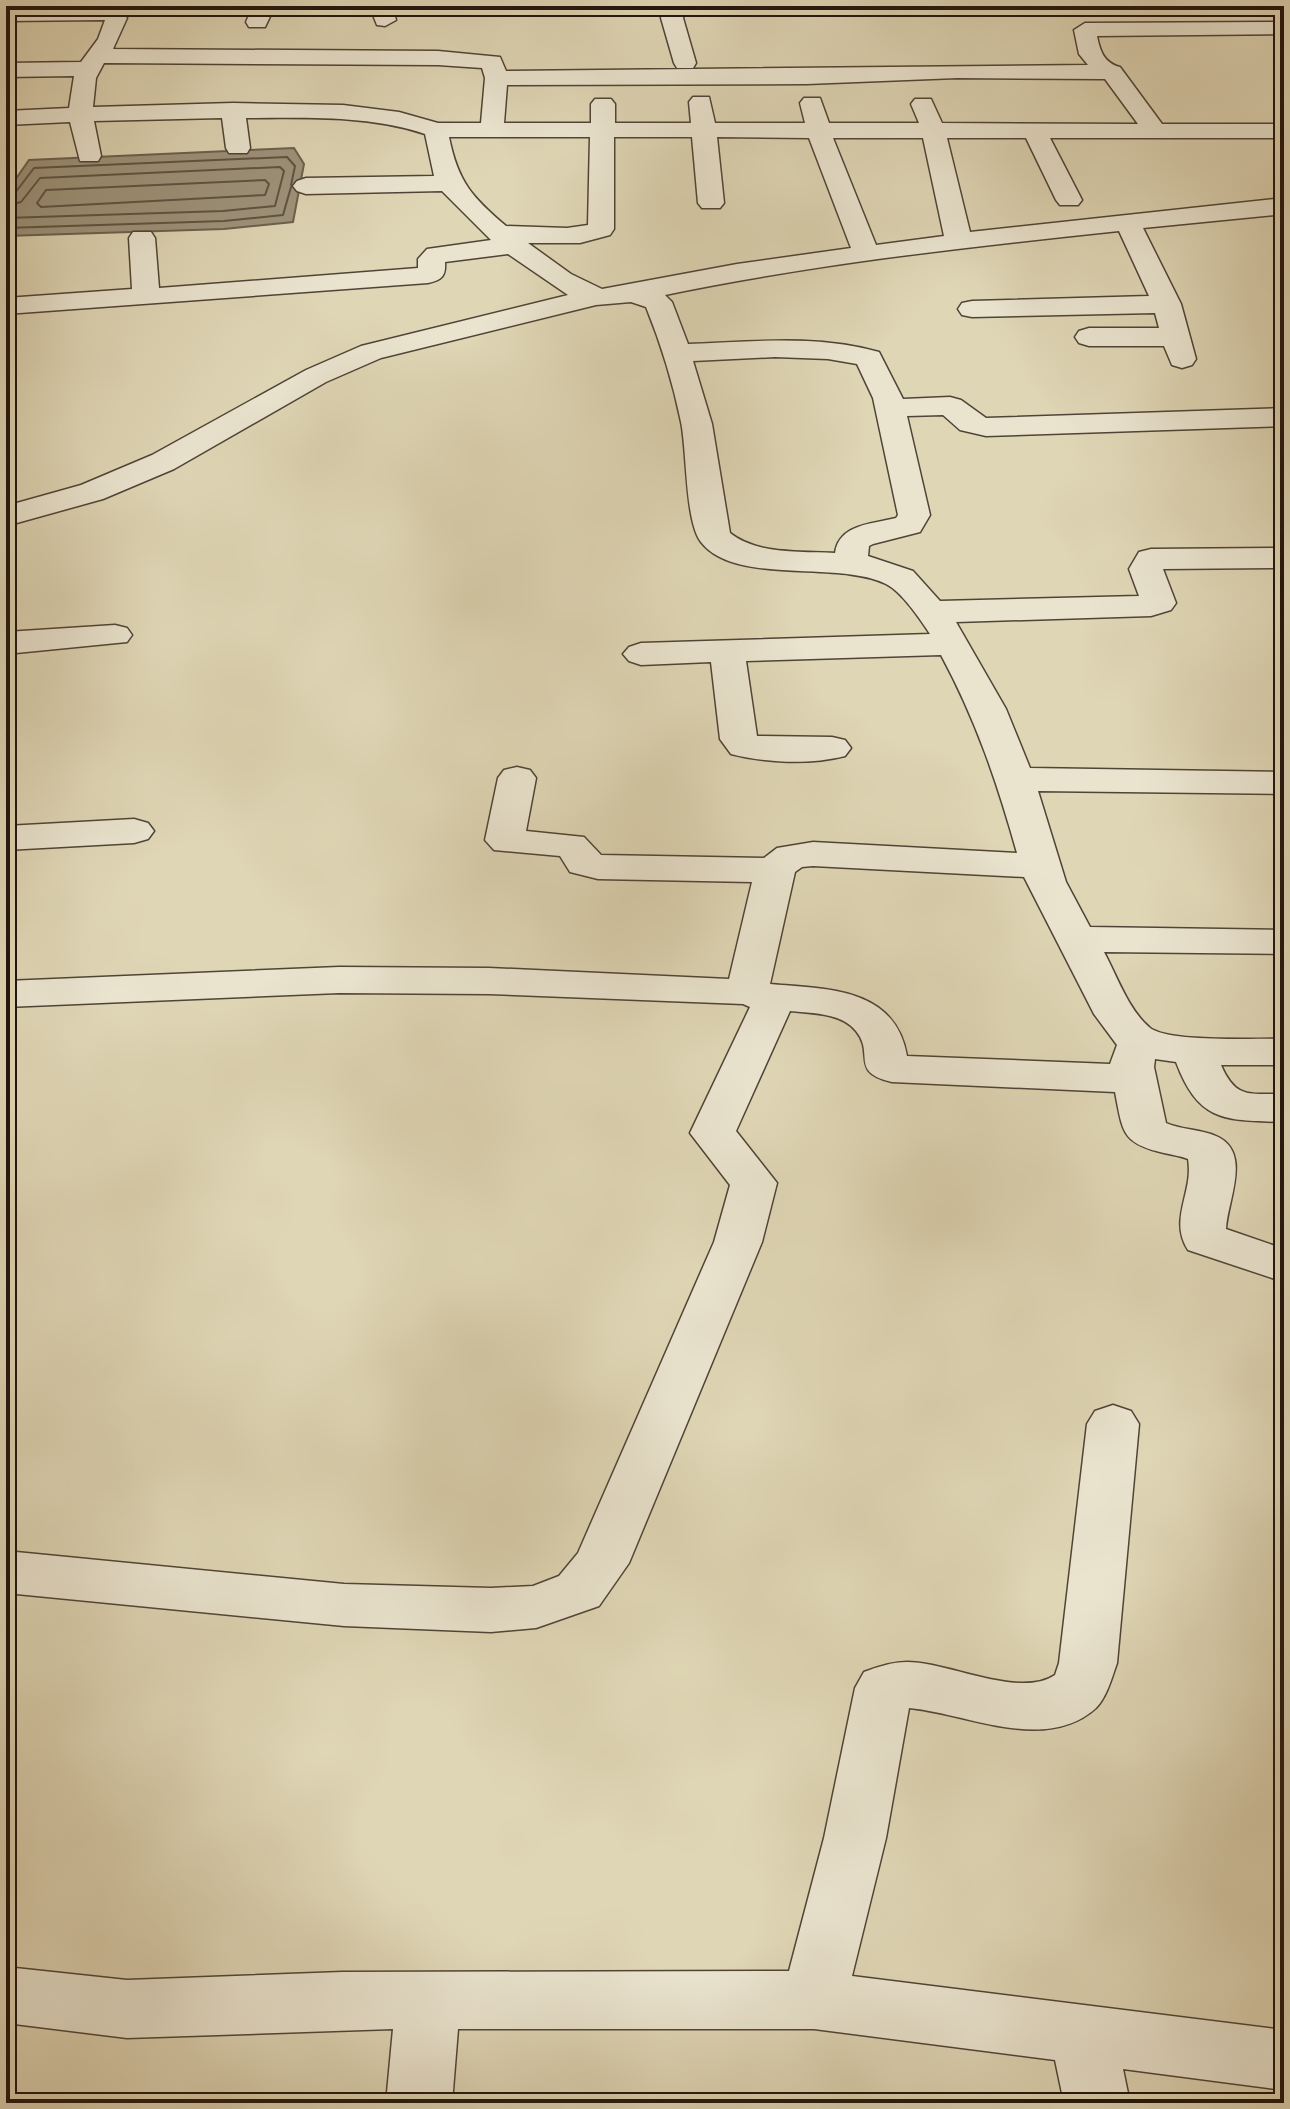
<svg xmlns="http://www.w3.org/2000/svg" width="1290" height="2109" viewBox="0 0 1290 2109" font-family="'IM FELL Great Primer',serif">
	<style>
		.water { fill: #9e947c; stroke: #6c6150; stroke-width: 2 }
		.lines { fill: none; stroke-linecap: round; stroke-linejoin: round }
		.shore { stroke: #605444; stroke-width: 2 }
		.street-casing { stroke: #504437; stroke-width: 3 }
		.street { fill: #eae4cf; fill-rule: evenodd }
	</style>
	<rect width="100%" height="100%" fill="#dfd6b5"/>
	<filter id="stains"><feTurbulence type="fractalNoise" baseFrequency=".0025" numOctaves="4"/><feColorMatrix values="0 0 0 0 .2 0 0 0 0 .09 0 0 0 0 .02 0 0 0 .5 -.17"/></filter>
	<radialGradient id="worn" r=".72"><stop offset=".6" stop-color="#630" stop-opacity="0"/><stop offset="1" stop-color="#630" stop-opacity=".3"/></radialGradient>
	<!-- water -->
	<path class="water" d="M294 148 304 164 293 222 224 229 6 236V193L29 160Z"/>
	<g class="lines">
		<!-- shore -->
		<path class="shore" d="M265 180 269 184 265 195 41 207 37 203 46 190Z
			M6 196 15 193 34 168 287 157 295 166 291 185
			M6 206 21 202 40 178 280 167 284 171 275 206 223 211 6 218
			M6 228 224 221 283 215 291 187"/>
		<!-- street casing -->
		<g class="street-casing">
			<path id="street" d="M92 6H115L127 18 113 49 438 51 500 57 506 71 1088 65 1079 54 1074 30 1085 23 1284 22V34L1097 36C1100 51 1104 63 1120 67L1162 124H1284V138H1050L1082 200 1078 205H1060L1056 200 1026 138H947L970 232 1284 198V214L1143 228 1181 304 1196 359 1192 365 1182 368 1172 365 1164 346H1089L1079 343 1075 337 1079 331 1089 328H1159L1155 313 972 317 962 315 958 309 962 303 972 301 1149 296 1119 231C967 247 814 264 665 295L672 302 688 344C752 342 816 334 879 352L903 399 950 397 961 400 986 418 1284 408V426L986 436 960 430 943 415 907 416 930 515 920 532 873 544 869 546 868 556 913 571 940 601 1139 596 1129 569 1139 552 1151 549 1284 548V568L1163 569 1176 603 1171 610 1151 616 956 622 1006 709 1030 768 1284 772V794L1038 791 1066 882 1090 927 1284 930V954L1104 952C1117 976 1128 1009 1149 1027 1166 1043 1257 1038 1284 1039V1065H1221C1236 1100 1250 1093 1284 1094V1122C1225 1120 1199 1123 1176 1062L1155 1059 1154 1067 1166 1123C1182 1130 1200 1129 1216 1136 1253 1152 1227 1201 1226 1229L1284 1249V1282L1188 1250C1168 1219 1194 1192 1188 1159 1181 1156 1172 1155 1164 1153 1121 1143 1123 1132 1115 1092L892 1082C849 1072 875 1054 856 1031 842 1013 811 1013 790 1011L736 1131 777 1183 762 1242 629 1563 599 1606 536 1628 491 1632 344 1626 6 1593V1551L344 1584 491 1588 533 1586 559 1576 578 1553 714 1242 730 1185 690 1133 750 1007 743 1004 489 994 339 993 6 1007V981L339 967 489 968 729 979 752 882 598 879 570 872 560 856 494 850 485 840 498 778 504 770 517 767 530 770 536 778 526 831 584 837 601 855 764 858 777 848 813 842 1017 853C997 782 976 720 941 655L746 661 757 736 832 737 845 740 851 748 845 756C810 765 766 763 731 754L720 739 711 662 641 665 629 661 623 654 629 647 641 643 930 634C920 619 902 592 886 584 838 560 735 586 701 542 685 522 687 450 681 422 673 383 661 344 646 307L631 302 596 305 381 358 326 382 174 469 103 499 6 526V506L81 485 152 455 306 370 361 346 568 295 508 254 445 262C446 276 442 280 428 283L6 314V298L132 289 129 238 133 232H151L155 238 159 288 418 268V259L427 249 491 240 442 191 306 194 297 191 293 186 297 181 306 178 434 176 425 134C368 115 305 118 246 118L250 148 247 153H229L226 148 222 118 94 121 101 156 98 161H80L70 122 6 125V111L69 108 74 76 6 77V63L81 62 98 39 105 20 6 21V9ZM104 63 438 65 482 68 485 78 481 123H438L399 112 343 105 233 103 93 107 96 78ZM957 78 1105 79 1138 124 942 123 931 99H915L911 104 919 123H829L820 98H804L800 103 805 123H715L709 97H693L689 102 691 123H615V104L611 99H595L591 104V123H504L507 85 807 84ZM449 137H590L588 225 567 228 506 226C472 197 458 182 449 137ZM614 137H692L698 203 702 208H720L724 203 717 137 809 138 851 248 737 264 602 289 571 274 528 243H580L610 235 614 229ZM833 138H923L944 236 876 245ZM775 357 828 359 857 364 873 398 898 515 896 518C872 524 839 524 835 553 801 551 758 555 730 533L712 424 693 361ZM813 866 1024 877 1094 1014 1117 1045 1110 1064 907 1056C895 987 827 989 770 984L795 872 802 867Z
				M253 6H275L265 27H249L246 22Z
				M335 6H392L396 20 385 26 377 25 373 15 346 12Z
				M663 6H687L683 18 696 63 693 68H677L674 63 661 18Z
				M115 625 127 628 132 635 127 642 6 654V632Z
				M134 819 148 823 154 831 148 839 134 843 6 850V826Z
				M1113 1405 1131 1411 1139 1424 1117 1663C1112 1677 1107 1697 1096 1708 1045 1754 966 1713 909 1708L886 1838 852 1976 1284 2030V2090L1123 2069 1130 2103H1064L1055 2060 814 2029H458L452 2103H386L393 2029 127 2038 6 2023V1967L127 1980 342 1972 789 1971 824 1838 855 1688 864 1672C877 1667 892 1662 907 1662 949 1662 1019 1699 1055 1675L1059 1663 1087 1424 1095 1411Z"/>
		</g>
		<!-- street -->
		<use href="#street" class="street"/>
	</g>
	<!-- margin -->
	<rect width="1290" height="2109" fill="none" stroke="#dfd6b5" stroke-width="32"/>
	<rect x="8" y="8" width="1274" height="2093" fill="none" stroke="#21140d" stroke-width="4"/>
	<rect x="16" y="16" width="1258" height="2077" fill="none" stroke="#21140d" stroke-width="2"/>
	<rect width="100%" height="100%" filter="url(#stains)"/>
	<rect width="100%" height="100%" fill="url(#worn)"/>
</svg>
